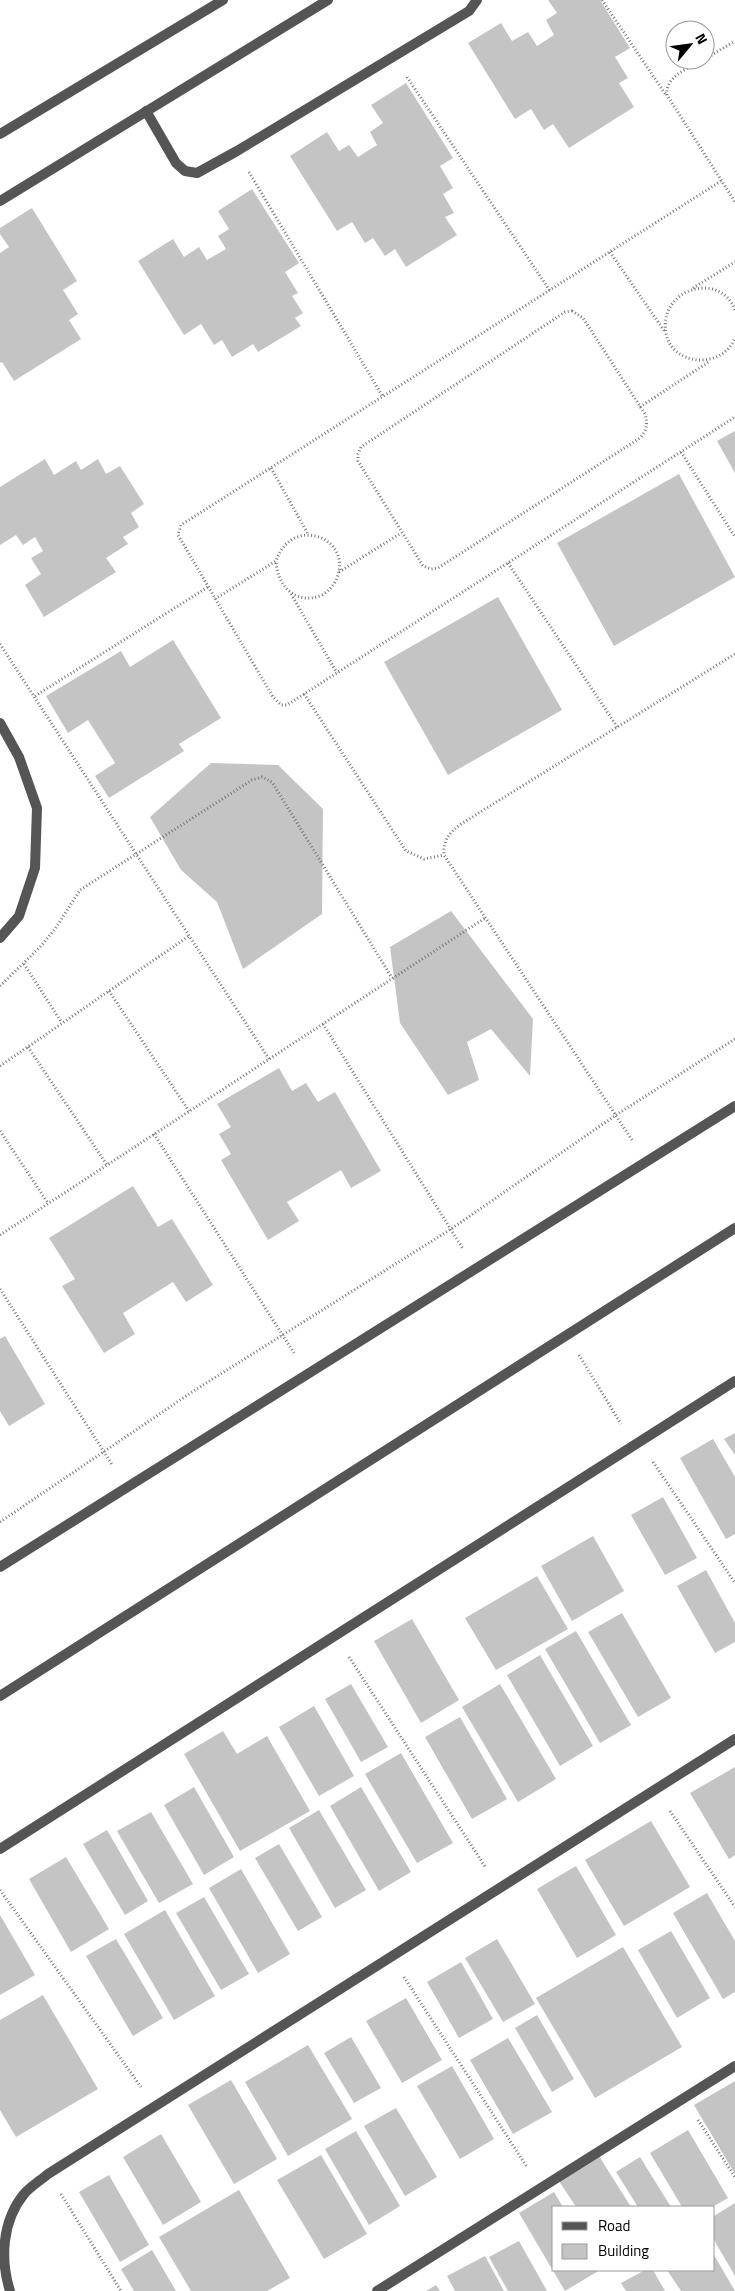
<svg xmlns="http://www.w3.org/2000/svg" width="735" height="2291" viewBox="0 0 735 2291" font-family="'Titillium Web',sans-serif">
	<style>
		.building { fill: #c4c4c4 }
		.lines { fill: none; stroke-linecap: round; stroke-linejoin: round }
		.path { stroke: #777; stroke-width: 3; stroke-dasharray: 1 2.5; stroke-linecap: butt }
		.lane { stroke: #555; stroke-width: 10 }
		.street { stroke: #555; stroke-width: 10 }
	</style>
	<rect width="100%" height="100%" fill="#fff"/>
	<!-- building -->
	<path class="building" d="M548 0H600L630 48 615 57 628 78 619 83 634 107 569 148 553 124 544 130 531 109 515 119 468 43 501 23 512 41 528 32 537 46 554 35 546 20 557 13Z
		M406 83 453 158 440 166 453 188 443 194 454 213 445 217 457 235 406 267 395 249 385 256 373 238 365 243 352 222 337 231 290 156 327 132 339 151 349 145 358 157 377 145 370 132 383 123 371 105Z
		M252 189 299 263 285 272 298 293 292 296 303 313 295 318 301 326 258 352 253 344 232 357 222 340 214 345 201 324 184 335 138 261 173 239 184 257 199 247 207 260 226 249 218 236 229 229 218 211Z
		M32 208 77 281 63 290 78 314 69 320 81 339 14 381 2 362 0 363V253L9 247 0 234V228Z
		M735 431V473L717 441Z
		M45 459 54 475 76 461 81 470 98 459 106 474 120 466 144 504 131 513 139 527 123 537 128 544 106 558 116 572 44 617 25 585 41 574 31 558 43 551 35 537 23 545 16 535 0 545V487Z
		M679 474 735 577 614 646 557 543Z
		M498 597 562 710 448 775 384 662Z
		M173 640 221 718 179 744 184 751 109 798 95 776 115 763 88 720 68 733 46 696 121 651 130 667Z
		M211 763 278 765 323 809 322 914 243 969 217 902 181 870 150 817Z
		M451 911 533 1019 530 1076 491 1029 467 1042 479 1080 448 1095 400 1023 390 947Z
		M279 1068 292 1091 306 1083 318 1102 335 1092 381 1171 351 1188 341 1170 287 1202 299 1221 268 1240 221 1160 231 1154 219 1134 231 1127 217 1104Z
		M133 1186 158 1227 172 1219 213 1285 186 1302 173 1282 123 1313 135 1334 104 1353 62 1286 75 1279 49 1238Z
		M5 1336 45 1404 9 1426 0 1411V1339Z
		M735 1433V1455L724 1439Z
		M713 1439 735 1477V1534L726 1539 680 1458Z
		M663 1497 697 1558 665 1575 631 1515Z
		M593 1536 624 1591 572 1621 541 1566Z
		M706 1570 735 1623V1642L715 1653 677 1586Z
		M537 1576 568 1629 496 1670 465 1618Z
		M622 1613 671 1698 638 1717 588 1632Z
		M412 1619 459 1700 421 1723 374 1641Z
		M576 1631 631 1725 600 1743 545 1649Z
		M540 1655 593 1746 560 1766 507 1675Z
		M351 1684 388 1747 361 1762 325 1699Z
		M500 1684 556 1779 518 1802 462 1707Z
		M314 1706 354 1776 319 1796 279 1727Z
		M460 1717 507 1799 472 1819 425 1737Z
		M223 1731 237 1754 267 1736 310 1811 240 1851 184 1754Z
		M401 1753 453 1843 417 1863 365 1774Z
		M735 1767V1855L729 1859 690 1793Z
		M194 1787 234 1857 204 1875 164 1805Z
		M361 1787 411 1872 379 1891 330 1806Z
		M319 1810 366 1890 335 1908 289 1828Z
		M151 1812 193 1884 159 1903 117 1831Z
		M651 1821 690 1887 624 1926 585 1860Z
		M107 1830 148 1901 125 1915 83 1844Z
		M279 1844 322 1917 298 1931 255 1858Z
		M66 1857 109 1929 71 1952 29 1879Z
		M576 1866 616 1935 577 1958 537 1889Z
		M241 1869 290 1954 258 1973 209 1888Z
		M707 1893 735 1941V1992L723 1999 673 1913Z
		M204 1897 249 1974 221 1990 176 1913Z
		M165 1910 215 1996 174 2020 124 1934Z
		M0 1915 35 1975 0 1995Z
		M671 1931 710 1998 677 2018 638 1950Z
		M116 1939 163 2018 133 2036 86 1956Z
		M497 1939 535 2004 503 2022 465 1958Z
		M623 1947 682 2047 595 2098 536 1998Z
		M461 1962 493 2019 459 2038 427 1982Z
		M43 1995 98 2089 16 2137 0 2110V2020Z
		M406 1998 442 2060 402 2083 366 2021Z
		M537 2015 574 2079 552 2092 515 2028Z
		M351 2037 381 2088 354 2103 324 2053Z
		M508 2038 552 2112 513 2134 470 2060Z
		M308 2045 352 2119 288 2156 245 2082Z
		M452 2066 494 2139 460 2159 417 2086Z
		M231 2080 277 2159 234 2184 188 2105Z
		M735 2081V2174L694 2105Z
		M396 2108 437 2177 405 2196 364 2126Z
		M688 2130 728 2198 712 2207H682L650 2153Z
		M356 2131 400 2206 369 2225 325 2149Z
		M161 2134 201 2202 163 2225 123 2157Z
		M321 2155 367 2234 324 2259 277 2180Z
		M599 2156 631 2207H576L559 2181Z
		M640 2157 671 2207H638L616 2172Z
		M109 2175 149 2245 120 2262 79 2192Z
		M239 2190 290 2278 267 2291H191L159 2237Z
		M554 2192 563 2207H554V2270H600L565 2291 519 2213Z
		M735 2203V2276L714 2240V2216Z
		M519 2241 547 2291H508L489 2257Z
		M152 2250 176 2291H134L121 2269Z
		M714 2255 735 2291H681L667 2270H714Z
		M485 2256 504 2291H455L447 2276Z
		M645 2270H653L665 2291H626L621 2283Z
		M436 2285 440 2291H426Z"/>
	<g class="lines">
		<!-- path -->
		<path class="path" d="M602 0 666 95
			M705 59 735 41
			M703 60C689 68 665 76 667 95L735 202
			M407 77 550 291
			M249 172 383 397
			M721 181 181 525 178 535 273 697 281 705H287L735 417
			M610 252 665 332
			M693 288 735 262
			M735 310C720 270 658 289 666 333 672 367 723 369 735 338
			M572 311 583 318 645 414C648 424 647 430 640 438L438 568 431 569 423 566 358 461V454L361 447 565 312Z
			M640 407 710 361
			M681 452 735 537
			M271 468 308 534
			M508 563 618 728
			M339 572 401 533
			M291 594 337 673
			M215 599 276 561C292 514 353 538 337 578 334 585 329 591 322 595 296 606 277 586 276 561
			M0 644 269 1059
			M304 694 406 851 424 859 444 855
			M35 696 208 587
			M24 964 62 1023
			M0 986 40 947 55 929 80 890 252 780 262 777 272 782 392 978
			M109 991 189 1111
			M323 1024 463 1249
			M28 1047 107 1165
			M0 1066 189 936
			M0 1131 48 1203
			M154 1134 294 1353
			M632 1140 444 855C443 840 449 833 461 824L735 654
			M0 1235 485 918
			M0 1289 113 1466
			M579 1355 621 1424
			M653 1462 735 1583
			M0 1522 192 1392 451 1229 616 1115 735 1039
			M349 1657 486 1868
			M670 1811 735 1907
			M0 1890 141 2087
			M404 1977 527 2167
			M698 2120 735 2177
			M61 2194 121 2291"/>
		<!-- lane -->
		<path class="lane" d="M146 111 176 163 185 171 197 173 237 151 469 11 477 0"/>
		<!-- street -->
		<path class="street" d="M0 134 223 0
			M0 201 328 0
			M0 723 19 757 37 808 35 868 19 916 0 938
			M0 1567 735 1106
			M0 1696 735 1228
			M0 1849 735 1381
			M10 2291C0 2259 2 2221 24 2194 31 2186 41 2180 48 2174L735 1739
			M377 2291 735 2066"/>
	</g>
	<!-- legend -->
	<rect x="552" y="2206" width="162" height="65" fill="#ffffff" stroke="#999999"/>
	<rect x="562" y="2222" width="25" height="8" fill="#555555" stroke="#999999"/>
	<text x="598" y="2231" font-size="15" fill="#000000">Road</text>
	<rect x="562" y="2244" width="25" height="15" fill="#c4c4c4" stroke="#999999"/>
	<text x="598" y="2256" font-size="15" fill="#000000">Building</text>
	<!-- north arrow -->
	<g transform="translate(690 45) rotate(61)"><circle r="24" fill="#ffffff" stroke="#999999"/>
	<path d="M0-4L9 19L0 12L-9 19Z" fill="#000000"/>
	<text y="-8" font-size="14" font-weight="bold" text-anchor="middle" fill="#000000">N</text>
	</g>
</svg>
